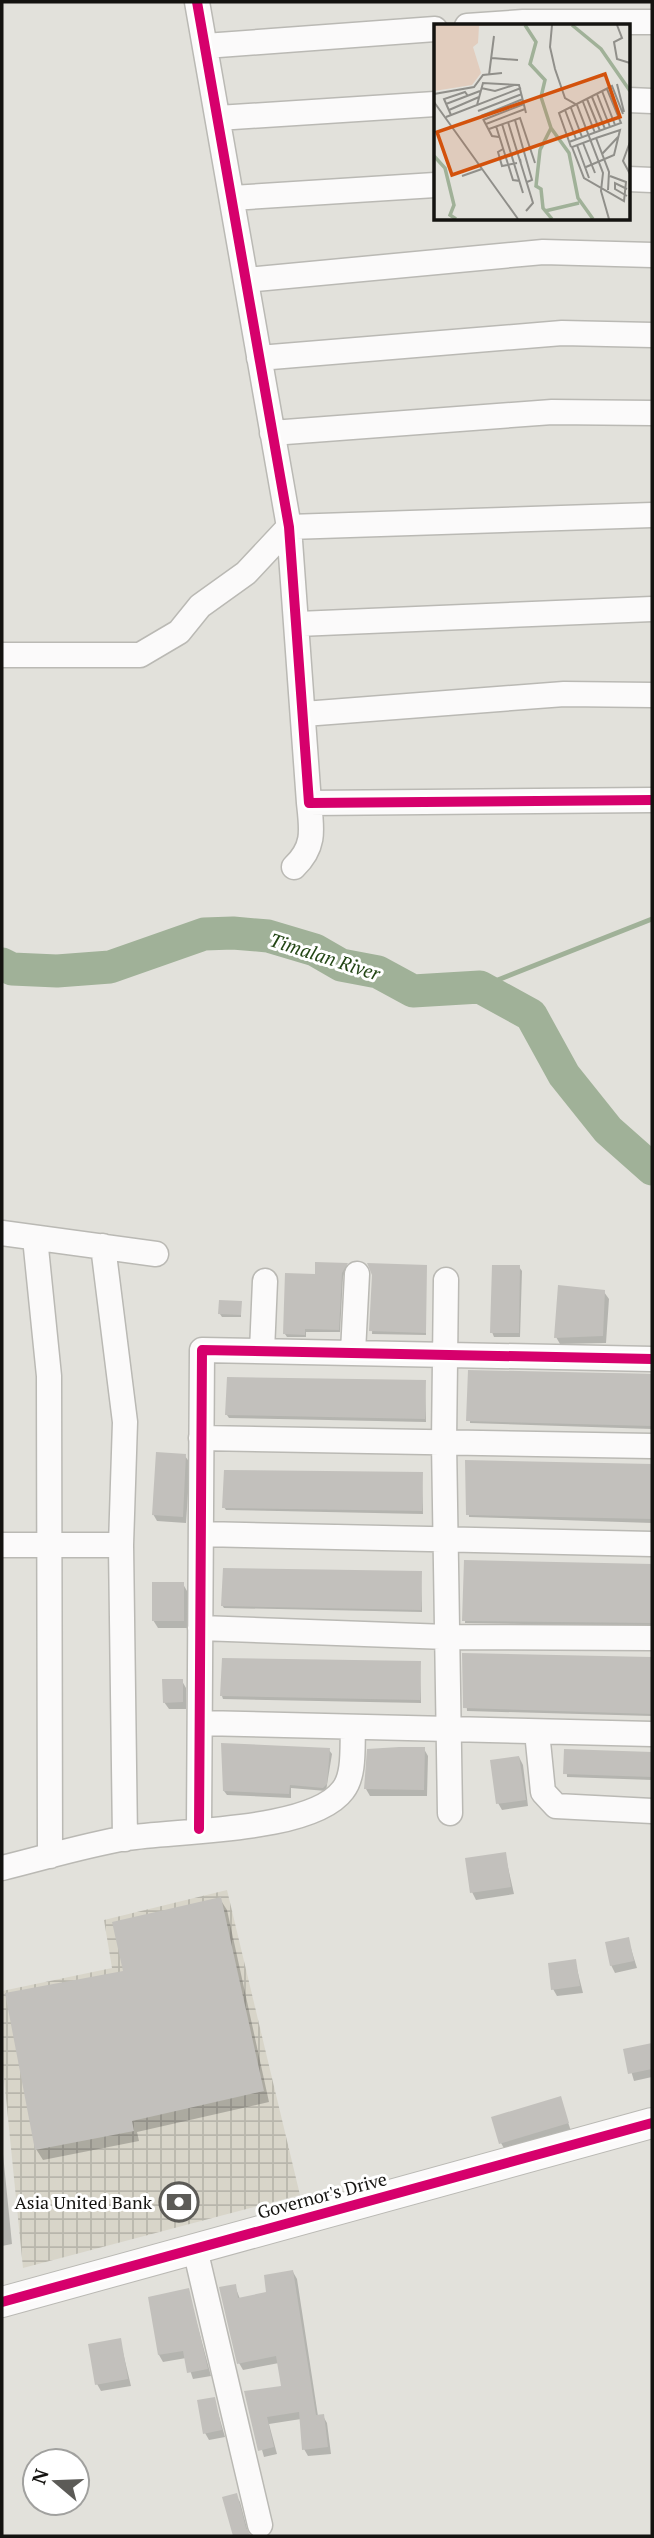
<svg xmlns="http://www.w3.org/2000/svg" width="654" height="2538" viewBox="0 0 654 2538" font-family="'PT Serif',serif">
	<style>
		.industrial { fill: url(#industrial-grid) }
		.shadow { fill: #0003 }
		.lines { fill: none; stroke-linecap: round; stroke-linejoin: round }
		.stream { stroke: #a0b198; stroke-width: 5 }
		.river { stroke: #a0b198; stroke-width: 33 }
		.building { fill: #c2c0bc }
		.minor-casing { stroke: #bab9b4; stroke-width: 27 }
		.major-casing { stroke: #bab9b4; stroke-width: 32 }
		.minor { stroke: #fbfafa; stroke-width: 24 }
		.major { stroke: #fbfafa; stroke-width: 30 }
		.cycleway-casing { stroke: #fff; stroke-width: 15 }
		.cycleway { stroke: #d6006c; stroke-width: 10 }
		.labels { text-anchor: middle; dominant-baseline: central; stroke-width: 6; stroke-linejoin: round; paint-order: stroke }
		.street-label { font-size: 18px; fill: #141310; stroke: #fff }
		.poi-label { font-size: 18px; fill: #141310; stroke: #fff; text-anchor: end }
		.water-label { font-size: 19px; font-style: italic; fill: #234615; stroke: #fff }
		.inset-river { fill: none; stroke: #a0b198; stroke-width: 3.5 }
		.inset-road { fill: none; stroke: #908f8a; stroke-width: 2 }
		.view { fill: #d3520c; fill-opacity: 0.15; stroke: #d3520c; stroke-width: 3.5 }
		.inset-edge { fill: none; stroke: #141310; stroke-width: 3.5 }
	</style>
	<defs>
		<pattern id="industrial-grid" width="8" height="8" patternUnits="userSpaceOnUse" patternTransform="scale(1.75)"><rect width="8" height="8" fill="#d8d5c9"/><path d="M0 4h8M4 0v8" fill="none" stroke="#b8b6ac"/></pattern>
	</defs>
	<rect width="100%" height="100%" fill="#e2e1db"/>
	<!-- industrial -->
	<path class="industrial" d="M227 1890 300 2195 23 2268 2 2058V1991L112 1968 104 1920Z"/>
	<!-- shadow -->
	<path class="shadow" d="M347 1265 343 1277 340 1332H306V1337H287L285 1334 317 1276Z
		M426 1267V1335L372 1334 374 1274Z
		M519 1267 522 1271 520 1337H494L492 1332Z
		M604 1292 609 1299 606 1343 560 1344 556 1337Z
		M241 1302V1317H222L220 1314Z
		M470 1372 652 1374V1429L470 1423Z
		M425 1382 426 1422 229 1418 227 1415Z
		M185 1456 190 1463 186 1523 157 1521 153 1514Z
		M467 1461 652 1466V1523L469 1517Z
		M422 1474 423 1514 226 1510 224 1507Z
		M466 1562 652 1566V1626L465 1623Z
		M421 1572 422 1612 224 1608 222 1605Z
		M183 1584 187 1591V1628H158L153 1620Z
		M464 1655 652 1659V1716L467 1711Z
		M420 1663 421 1703 223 1699 222 1696Z
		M182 1681 186 1688V1709H169L164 1702Z
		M424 1749 428 1756 427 1796H370L366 1789Z
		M329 1750 332 1754 326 1791 291 1788V1798L227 1795 224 1791Z
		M566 1751 652 1755V1780L567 1777Z
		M519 1757 523 1765 528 1806 502 1810 498 1803Z
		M505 1854 514 1894 476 1900 472 1892Z
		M220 1899 227 1910 269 2102 137 2132 139 2141 43 2160 36 2149 125 1972Z
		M628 1939 637 1968 615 1973 611 1965Z
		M575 1961 583 1993 557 1996 553 1989Z
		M652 2045V2077L634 2081 625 2050Z
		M560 2099 571 2131 505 2150 501 2143Z
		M2 2144 12 2244 2 2246Z
		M293 2272 297 2279 318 2416H323L327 2423 331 2454 308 2456 304 2449 301 2419 269 2424 277 2454 264 2457 246 2393 283 2388 279 2363 243 2370 239 2363 235 2286 240 2299 268 2293Z
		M188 2290 211 2376 193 2379 186 2358 163 2362 159 2355 150 2299Z
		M120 2340 131 2386 101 2391 97 2384Z
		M214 2399 225 2437 209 2440 205 2433Z
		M236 2495 240 2502 249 2536H236L224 2498Z"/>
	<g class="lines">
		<!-- stream -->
		<path class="stream" d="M480 987 652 919"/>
		<!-- river -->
		<path class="river" d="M2 964 12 969 57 971 110 967 204 934 233 933 268 936 315 950 341 965 378 972 413 991 480 987 531 1015 564 1075 608 1130 652 1169"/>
	</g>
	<!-- building -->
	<path class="building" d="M315 1262 348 1263 342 1273 339 1330 305 1329V1335L283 1334 285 1273 315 1274Z
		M367 1263 427 1265 426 1333 369 1331 372 1275Z
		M492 1265H520L519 1333H490Z
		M558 1285 605 1290 603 1336 554 1338Z
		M219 1300 242 1301 241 1315 218 1314Z
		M468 1370 652 1374V1426L466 1421Z
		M227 1377 426 1380 425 1419 225 1415Z
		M156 1452 186 1454 183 1517 152 1515Z
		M465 1460 652 1464V1519L466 1515Z
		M224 1470 423 1472 422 1511 222 1508Z
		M464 1560 652 1564V1623L462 1621Z
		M223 1568 422 1571 421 1610 221 1606Z
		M152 1582H184V1621H152Z
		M462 1653 652 1657V1714L463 1708Z
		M222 1658 421 1661 420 1700 220 1696Z
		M162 1679H183V1702L163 1703Z
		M221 1743 330 1748 327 1784 323 1788 290 1785 289 1794 223 1791Z
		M399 1747H425L424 1790 364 1789 367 1749Z
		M564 1749 652 1752V1777L563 1774Z
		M519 1756 526 1800 496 1804 490 1760Z
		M506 1852 511 1887 470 1893 465 1858Z
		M221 1897 264 2091 132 2121 134 2131 35 2150 5 1993 123 1971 112 1922Z
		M629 1937 634 1961 610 1966 605 1942Z
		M576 1959 580 1986 551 1990 548 1963Z
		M652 2043V2069L628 2074 623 2049Z
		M561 2096 569 2123 499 2144 491 2117Z
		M293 2270 316 2415 324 2414 328 2447 302 2450 299 2412 267 2417 274 2447 258 2451 244 2391 281 2386 276 2356 237 2364 219 2287 236 2284 238 2298 266 2292 264 2275Z
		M189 2288 208 2369 187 2373 183 2351 158 2355 148 2297Z
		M121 2338 128 2379 95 2385 88 2344Z
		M215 2397 222 2430 203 2434 197 2400Z
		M237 2493 246 2528 251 2536H233L222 2497Z"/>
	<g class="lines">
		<!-- minor casing -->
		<g class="minor-casing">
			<path id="minor" d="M197 2 289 527 309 803 652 800
				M467 26 523 22H652
				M205 46 435 29
				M628 100 652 101
				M218 118 435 104
				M628 179 652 180
				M232 198 435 185
				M246 280 543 252 652 255
				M259 358 562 333 652 335
				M272 433 552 412 652 413
				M298 624 652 609
				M2 655H140L179 632 200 606 246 573 289 527 652 515
				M304 714 564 694 652 695
				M294 867C315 847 312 830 309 803
				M2 1233 156 1254
				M35 1238 49 1376 50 1856
				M103 1246 125 1422 121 1545 125 1839
				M446 1280 444 1442 450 1813
				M262 1351 265 1281
				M353 1352 357 1274
				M201 1438 652 1446
				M201 1534 652 1544
				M2 1545H121
				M200 1628 447 1637 652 1638
				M200 1723 652 1734
				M537 1732 543 1792 556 1806 652 1811
				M199 1829 202 1350 652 1359
				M2 1868C43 1858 85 1845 127 1838 179 1830 312 1832 343 1790 355 1775 352 1746 353 1727
				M195 2249 260 2525"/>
		</g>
		<!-- major casing -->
		<g class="major-casing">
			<path id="major" d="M2 2302 652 2123"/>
		</g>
		<!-- minor -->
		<use href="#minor" class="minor"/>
		<!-- major -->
		<use href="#major" class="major"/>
		<!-- cycleway casing -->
		<g class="cycleway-casing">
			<path id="cycleway" d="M197 2 289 527 309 803 652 800
				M199 1829 202 1350 652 1359
				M2 2302 652 2123"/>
		</g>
		<!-- cycleway -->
		<use href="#cycleway" class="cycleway"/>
	</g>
	<!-- icons -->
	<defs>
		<g id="bank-ring" transform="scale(2.0125)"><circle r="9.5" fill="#fff" stroke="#5c5b57" stroke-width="1.5"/><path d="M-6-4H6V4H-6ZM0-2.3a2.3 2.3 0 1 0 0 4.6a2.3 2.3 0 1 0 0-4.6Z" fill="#5c5b57"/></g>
	</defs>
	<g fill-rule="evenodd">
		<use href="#bank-ring" x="179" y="2202"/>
	</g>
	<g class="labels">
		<!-- street labels -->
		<g class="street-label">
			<text transform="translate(322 2195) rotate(-15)">Governor's Drive</text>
		</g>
		<!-- poi labels -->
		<g class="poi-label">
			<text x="152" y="2202">Asia United Bank</text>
		</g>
		<!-- water labels -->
		<g class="water-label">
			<text transform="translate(325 956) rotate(18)">Timalan River</text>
		</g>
	</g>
	<!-- overview -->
	<g transform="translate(434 24)">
		<rect width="196" height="196" fill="#e2e1db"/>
		<path d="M0 1H62L45 2 44 19 39 23 47 49 38 61 0 67Z" fill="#e2cdbe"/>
		<path class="inset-river" d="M91 1 102 18 96 40 111 56 107 73 117 104 106 126 102 162 107 165 109 184 118 195M138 1 167 25 196 67M117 104 135 129 144 174 159 195M0 132 11 144 20 181 16 191 22 195M111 187 145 179"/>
		<path class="inset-road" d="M118 1 116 23 121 45 131 74 143 81 169 149 167 167 175 195M183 1 188 14 180 18 183 35 196 39M58 34 84 36M55 51 60 12M183 60 190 88M47 64 61 67 80 61M168 67 181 101M0 70 40 63 49 51 68 49M163 70 176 103M158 73 171 105M153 75 166 107M0 78 84 195M149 78 161 109M12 80 46 67M43 81 49 59 85 61 92 89M137 84 148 113M15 86 45 73M131 86 142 115M44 87 88 70M17 91 10 75 31 68 34 72M47 92 89 75M12 93 87 64M49 95 58 112 65 113M49 96 90 80M81 96 98 156 93 158M74 98 87 140 86 135M52 100 91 85M68 100 89 169M62 102 79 156 86 157M55 105 86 94 101 139M135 118 187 99 173 65M196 118 189 137 196 150M149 119 161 149M143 121 155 154M137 123 125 89 178 62 189 90M69 125 64 128 68 142 83 139M168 130 184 113M87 140 99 179 92 187M152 143 180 131 186 106 162 114M28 152 48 145M174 166 175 148 162 114 138 123 150 154 190 177 192 158 176 152M193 172 181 165V159L193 165"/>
		<path class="view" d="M171 50 186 93 18 151 3 108Z"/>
		<rect width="196" height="196" class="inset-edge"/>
	</g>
	<!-- border -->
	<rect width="654" height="2538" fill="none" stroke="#141310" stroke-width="7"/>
	<!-- north arrow -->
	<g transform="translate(56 2482) rotate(289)"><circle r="33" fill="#ffffff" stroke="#a1a19f" stroke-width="2"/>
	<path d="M0-5L12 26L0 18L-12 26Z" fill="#5c5b57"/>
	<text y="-10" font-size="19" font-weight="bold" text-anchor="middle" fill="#141310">N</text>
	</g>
</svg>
